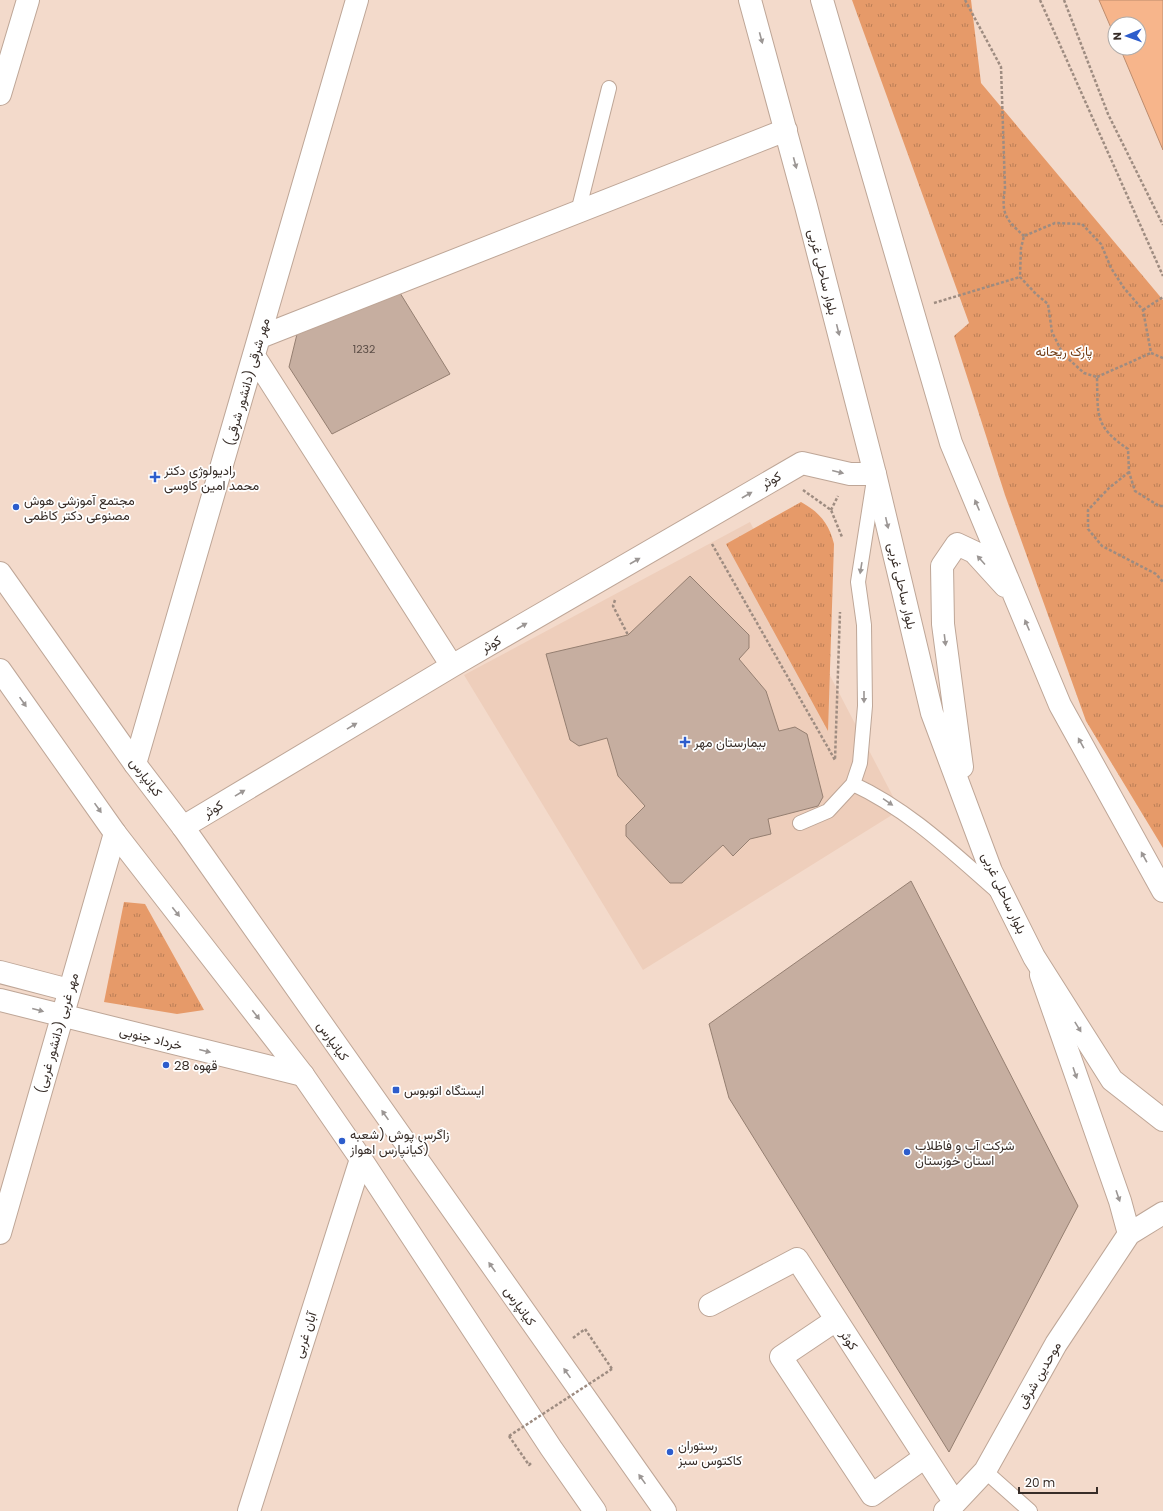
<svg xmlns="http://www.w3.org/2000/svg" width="1163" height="1511" viewBox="0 0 1163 1511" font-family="Poppins,Vazirmatn,sans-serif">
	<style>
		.built { fill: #eecebb }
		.grass { fill: url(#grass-tufts) }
		.water { fill: #f7b58b; stroke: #bd8c6d }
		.building { fill: #c6aea0; stroke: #957f71 }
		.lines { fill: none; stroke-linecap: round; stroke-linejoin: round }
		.service-casing { stroke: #bea697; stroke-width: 16 }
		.minor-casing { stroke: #bea697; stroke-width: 24 }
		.tertiary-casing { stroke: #bea697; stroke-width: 24 }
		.primary-casing { stroke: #bea697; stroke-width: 24 }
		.path { stroke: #9e8c81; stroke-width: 2.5; stroke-dasharray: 3 2; stroke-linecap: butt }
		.service { stroke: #fff; stroke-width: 14 }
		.minor { stroke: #fff; stroke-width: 22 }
		.tertiary { stroke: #fff; stroke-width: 22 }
		.primary { stroke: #fff; stroke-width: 22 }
		.path-bridge { stroke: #9e8c81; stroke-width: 2.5; stroke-dasharray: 3 2; stroke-linecap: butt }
		.oneway { fill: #9b9694 }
		.poi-dot { fill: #2d5dcc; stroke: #fff; stroke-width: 1.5 }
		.labels { text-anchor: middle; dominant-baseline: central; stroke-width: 3.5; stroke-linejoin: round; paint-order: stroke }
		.number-label { font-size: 11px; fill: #5b4d46 }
		.street-label { font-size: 13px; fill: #372d28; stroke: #fff }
		.park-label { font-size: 13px; fill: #713d16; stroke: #fff }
		.poi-label { font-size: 13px; fill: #372d28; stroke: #fff; text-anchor: start }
	</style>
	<defs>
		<pattern id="grass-tufts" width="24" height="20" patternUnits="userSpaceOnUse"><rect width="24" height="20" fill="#e69a69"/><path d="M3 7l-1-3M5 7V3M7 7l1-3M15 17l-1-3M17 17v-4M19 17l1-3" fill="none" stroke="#bb7e56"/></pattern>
	</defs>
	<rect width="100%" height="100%" fill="#f3dacb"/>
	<!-- built -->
	<path class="built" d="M750 522 900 810 643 970 464 675Z"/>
	<!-- grass -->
	<path class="grass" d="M852 0H971L981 83 1163 300V848L1086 721 1005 495 954 336 969 323Z
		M801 502C819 512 829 523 834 544L828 731 726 544Z
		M124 902 145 904 204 1010 177 1014 104 1002Z"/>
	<!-- water -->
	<path class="water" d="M1099 0H1163V150L1120 48H1139V24H1115V37Z"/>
	<!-- building -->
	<path class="building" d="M400 293 450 374 332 434 289 367 298 330Z
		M690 576 749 635V648L739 659 766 691 779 731 795 727 807 734 823 797 818 806 768 819 771 834 750 839 733 856 723 845 682 883H670L626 836V825L645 806 618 776 607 738 579 746 570 740 546 654 628 635Z
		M911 881 1078 1206 949 1452 729 1098 709 1024Z"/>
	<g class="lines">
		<!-- service casing -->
		<g class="service-casing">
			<path id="service" d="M578 212 609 88
				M853 784C909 810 952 852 998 892
				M800 823 828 811 853 784 860 763 865 706 864 625 858 582 873 486
				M985 1471 1030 1511"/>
		</g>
		<!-- minor casing -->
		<g class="minor-casing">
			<path id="minor" d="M0 94 28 0
				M260 337 786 130
				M254 356 452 666
				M135 764 357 0
				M183 827 452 666 802 463 850 474H875
				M1041 975 1120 1201 1129 1234
				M0 1233 115 833
				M710 1305 797 1259 955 1503
				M836 1320 781 1357 872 1495 925 1457
				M249 1511 361 1159
				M945 1511 955 1503 985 1471 1056 1344 1129 1234 1163 1213"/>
		</g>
		<!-- tertiary casing -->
		<g class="tertiary-casing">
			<path id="tertiary" d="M0 972 69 990
				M0 1000 303 1075"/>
		</g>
		<!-- primary casing -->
		<g class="primary-casing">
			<path id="primary" d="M750 0 806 206 875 474 932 713 991 871 1034 957 1112 1080 1163 1120
				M822 0 951 443 1060 705 1163 891
				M0 573 135 764 183 827 665 1511
				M0 670 115 833 303 1075 361 1159 551 1448 595 1511
				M962 767 943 624 942 566 957 544 974 552 1005 586"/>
		</g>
		<!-- path -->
		<path class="path" d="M965 0 1001 67 1005 188C1001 213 1005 219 1024 236
			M1040 0 1163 276
			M1064 0 1108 114 1163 225
			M934 303 1020 277
			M1143 310 1163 297
			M1163 358 1151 353 1143 310 1124 288 1111 268 1101 244 1082 224 1055 223 1024 236 1021 248 1020 277 1036 294 1048 304 1052 332 1063 354 1084 373 1097 377C1098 415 1094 426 1128 449L1129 472 1135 491 1159 506H1163
			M1097 377 1151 353
			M1129 472 1109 488 1088 510V529L1102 546 1156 574 1163 582
			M803 490 831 510 842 537
			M831 510 838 496
			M712 544 835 760 840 612
			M615 600 613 606 628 635
			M573 1338 585 1329 612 1369
			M509 1436 529 1465 531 1463"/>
		<!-- service -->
		<use href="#service" class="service"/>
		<!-- minor -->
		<use href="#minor" class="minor"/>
		<!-- tertiary -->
		<use href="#tertiary" class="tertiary"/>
		<!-- primary -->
		<use href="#primary" class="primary"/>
		<!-- path-bridge -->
		<path class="path-bridge" d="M509 1436 612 1369"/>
	</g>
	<!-- one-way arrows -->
	<defs><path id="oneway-solid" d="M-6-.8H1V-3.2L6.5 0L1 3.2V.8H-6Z"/></defs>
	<g class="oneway">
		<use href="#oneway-solid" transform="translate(761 38) rotate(75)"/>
		<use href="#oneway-solid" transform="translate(795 163) rotate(75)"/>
		<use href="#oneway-solid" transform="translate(838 330) rotate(76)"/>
		<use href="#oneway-solid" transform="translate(838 472) rotate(14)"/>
		<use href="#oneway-solid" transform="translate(747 495) rotate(-30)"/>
		<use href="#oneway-solid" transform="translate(977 505) rotate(-113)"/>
		<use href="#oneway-solid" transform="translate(887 523) rotate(77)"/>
		<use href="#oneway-solid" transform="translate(981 560) rotate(-132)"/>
		<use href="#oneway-solid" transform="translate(635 561) rotate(-30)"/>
		<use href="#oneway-solid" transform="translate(861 568) rotate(99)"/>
		<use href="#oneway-solid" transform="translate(1027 625) rotate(-113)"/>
		<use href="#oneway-solid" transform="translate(522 626) rotate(-30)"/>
		<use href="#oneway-solid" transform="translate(945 640) rotate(83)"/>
		<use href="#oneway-solid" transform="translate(864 697) rotate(90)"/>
		<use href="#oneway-solid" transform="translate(23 702) rotate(55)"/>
		<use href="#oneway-solid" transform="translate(352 726) rotate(-31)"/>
		<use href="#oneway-solid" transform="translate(1081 743) rotate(-119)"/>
		<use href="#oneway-solid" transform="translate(240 793) rotate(-31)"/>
		<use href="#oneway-solid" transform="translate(888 802) rotate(34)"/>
		<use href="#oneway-solid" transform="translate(98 808) rotate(55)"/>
		<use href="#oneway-solid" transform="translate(1144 857) rotate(-119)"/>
		<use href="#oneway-solid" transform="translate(176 912) rotate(52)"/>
		<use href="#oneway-solid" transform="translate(38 1010) rotate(15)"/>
		<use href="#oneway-solid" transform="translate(256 1015) rotate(52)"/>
		<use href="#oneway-solid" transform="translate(1078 1027) rotate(58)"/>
		<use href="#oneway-solid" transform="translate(205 1051) rotate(14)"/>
		<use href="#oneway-solid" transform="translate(1075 1073) rotate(71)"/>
		<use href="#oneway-solid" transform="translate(385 1115) rotate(-125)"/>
		<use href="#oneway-solid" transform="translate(1118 1196) rotate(71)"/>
		<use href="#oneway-solid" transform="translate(492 1267) rotate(-125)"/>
		<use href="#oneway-solid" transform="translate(567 1373) rotate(-125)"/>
		<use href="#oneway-solid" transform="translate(642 1479) rotate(-125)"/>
	</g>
	<!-- markers -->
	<g class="poi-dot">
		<path d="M153 471h4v4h4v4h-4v4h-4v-4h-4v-4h4z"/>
		<circle cx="16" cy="507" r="4"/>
		<path d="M683 736h4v4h4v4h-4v4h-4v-4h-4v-4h4z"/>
		<circle cx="166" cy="1065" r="4"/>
		<rect x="392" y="1086" width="8" height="8" rx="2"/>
		<circle cx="342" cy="1141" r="4"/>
		<circle cx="907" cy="1152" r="4"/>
		<circle cx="670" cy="1452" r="4"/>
	</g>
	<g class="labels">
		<!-- number labels -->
		<g class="number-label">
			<text x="364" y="349">1232</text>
		</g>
		<!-- street labels -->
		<g class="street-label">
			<text transform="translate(823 272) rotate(76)">بلوار ساحلی غربی</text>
			<text transform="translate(247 382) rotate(-74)">مهر شرقی (دانشور شرقی)</text>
			<text transform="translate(771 480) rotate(-30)">کوثر</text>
			<text transform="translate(902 586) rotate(77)">بلوار ساحلی غربی</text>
			<text transform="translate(491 644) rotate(-30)">کوثر</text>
			<text transform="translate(146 777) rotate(53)">کیانپارس</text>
			<text transform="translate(213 809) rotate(-31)">کوثر</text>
			<text transform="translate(1004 893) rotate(65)">بلوار ساحلی غربی</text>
			<text transform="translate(57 1033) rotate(-74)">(دانشور غربی) مهر غربی</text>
			<text transform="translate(151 1038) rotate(14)">خرداد جنوبی</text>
			<text transform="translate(333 1041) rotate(55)">کیانپارس</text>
			<text transform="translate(520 1306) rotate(55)">کیانپارس</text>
			<text transform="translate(305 1335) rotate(-72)">آبان غربی</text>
			<text transform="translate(849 1340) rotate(57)">کوثر</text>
			<text transform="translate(1039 1375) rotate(-60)">موحدین شرقی</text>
		</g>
		<!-- park labels -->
		<g class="park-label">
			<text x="1064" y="351">پارک ریحانه</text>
		</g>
		<!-- poi labels -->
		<g class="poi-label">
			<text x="164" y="470">رادیولوژی دکتر<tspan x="164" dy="15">محمد امین کاوسی</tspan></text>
			<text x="24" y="500">مجتمع آموزشی هوش<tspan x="24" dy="15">مصنوعی دکتر کاظمی</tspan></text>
			<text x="694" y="742">بیمارستان مهر</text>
			<text x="174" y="1065">قهوه 28</text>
			<text x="404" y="1090">ایستگاه اتوبوس</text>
			<text x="350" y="1134">زاگرس پوش (شعبه<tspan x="350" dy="15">کیانپارس اهواز)</tspan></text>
			<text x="915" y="1145">شرکت آب و فاظلاب<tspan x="915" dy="15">استان خوزستان</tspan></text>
			<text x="678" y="1445">رستوران<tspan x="678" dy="15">کاکتوس سبز</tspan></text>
		</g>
	</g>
	<!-- north arrow -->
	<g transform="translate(1127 36) rotate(268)"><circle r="19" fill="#ffffff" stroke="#afaba9"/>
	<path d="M0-3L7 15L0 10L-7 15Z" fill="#2d5dcc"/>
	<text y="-6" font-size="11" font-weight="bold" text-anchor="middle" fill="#372d28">N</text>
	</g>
	<!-- scale -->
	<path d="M1019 1487v6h78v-6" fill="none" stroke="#372d28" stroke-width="2"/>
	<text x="1025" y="1487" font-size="12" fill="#372d28" stroke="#ffffff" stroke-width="3" paint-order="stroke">20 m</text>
</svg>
